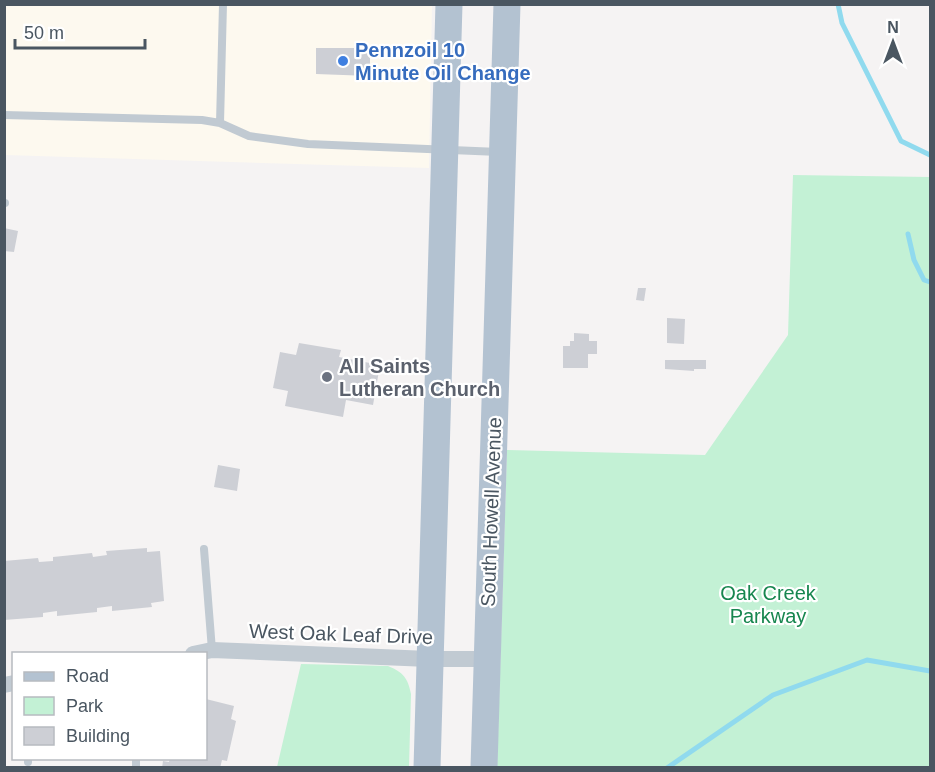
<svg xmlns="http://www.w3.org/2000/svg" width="935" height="772" viewBox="0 0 935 772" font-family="Arial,sans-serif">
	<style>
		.commercial { fill: #fdf9ef }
		.green { fill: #c3f1d5 }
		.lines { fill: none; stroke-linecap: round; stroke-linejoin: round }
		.stream { stroke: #90daee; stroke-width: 5 }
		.building { fill: #cdcfd5 }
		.lane { stroke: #c1cad2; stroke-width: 8 }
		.street { stroke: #c1cad2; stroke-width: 16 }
		.primary { stroke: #b3c2d1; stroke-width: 27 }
		.shop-dot { fill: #3f7fe0; stroke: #fff; stroke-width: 2 }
		.worship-dot { fill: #6b7280; stroke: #fff; stroke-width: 2 }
		.labels { text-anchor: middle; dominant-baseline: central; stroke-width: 4.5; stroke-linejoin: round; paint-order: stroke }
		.shop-label { font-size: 20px; font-weight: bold; fill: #366cbe; stroke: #fff; text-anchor: start }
		.worship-label { font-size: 20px; font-weight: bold; fill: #5b616d; stroke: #fff; text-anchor: start }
		.street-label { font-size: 20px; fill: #4a5661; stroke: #fff }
		.park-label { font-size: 20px; fill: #17864f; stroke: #fff }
	</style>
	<rect width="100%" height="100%" fill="#f5f3f3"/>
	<!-- commercial -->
	<path class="commercial" d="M5 5H432L429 168 5 155Z"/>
	<!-- green -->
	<path class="green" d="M793 175 930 177V767L497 768 507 450 705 455 788 335Z
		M301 664 388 666C403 672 408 678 411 694L409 767H277Z"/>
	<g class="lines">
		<!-- stream -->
		<path class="stream" d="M838 4 842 23 901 141 930 155
			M908 234 914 260 924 280 930 282
			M667 768 773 695 867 660 930 671"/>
	</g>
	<!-- building -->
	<path class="building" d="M354 46H370V76L316 74V48H354Z
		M4 228 18 231 14 252 4 251Z
		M638 288H646L644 301 636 300Z
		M667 318 685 319 684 344 667 343Z
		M574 333 589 334V341H597V354H588V368H563V346H570V341H574Z
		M299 343 341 350 339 357 380 365 373 405 346 400 343 417 285 406 288 391 273 388 280 352 296 355Z
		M665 360H706V369H694V371L665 369Z
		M218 465 240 469 237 491 214 487Z
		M147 548V552L160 551 164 601 151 603 152 607 112 611V606L97 608V612L57 616V611L43 613V617L4 620V561L38 558 39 562 53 561V557L92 553 93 557 107 555 106 551Z
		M206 699 234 706 231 719 236 721 227 761 222 760 220 768H162L163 761 169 762 170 758H206Z"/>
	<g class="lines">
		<!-- lane -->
		<path class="lane" d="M4 115 202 120 220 123 249 136 308 144 499 152
			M220 123 223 4
			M4 203H5
			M204 549 212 650
			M28 758V762
			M136 758V768"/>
		<!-- street -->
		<path class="street" d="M193 654 212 650 429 659H487
			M4 685 14 683"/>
		<!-- primary -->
		<path class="primary" d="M427 768 449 4
			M484 768 507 4"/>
	</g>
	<!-- markers -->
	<circle class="shop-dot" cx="343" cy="61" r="6"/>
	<circle class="worship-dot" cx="327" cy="377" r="6"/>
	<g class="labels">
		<!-- shop labels -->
		<g class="shop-label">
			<text x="355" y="50">Pennzoil 10<tspan x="355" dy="23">Minute Oil Change</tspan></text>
		</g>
		<!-- worship labels -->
		<g class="worship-label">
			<text x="339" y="366">All Saints<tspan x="339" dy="23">Lutheran Church</tspan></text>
		</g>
		<!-- street labels -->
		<g class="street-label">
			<text transform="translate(491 512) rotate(-88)">South Howell Avenue</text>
			<text transform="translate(341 634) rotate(2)">West Oak Leaf Drive</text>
		</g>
		<!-- park labels -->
		<g class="park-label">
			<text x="768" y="593">Oak Creek<tspan x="768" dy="23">Parkway</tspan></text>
		</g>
	</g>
	<!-- border -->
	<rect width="935" height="772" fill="none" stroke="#4a5661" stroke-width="12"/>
	<!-- legend -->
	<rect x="12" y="652" width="195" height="108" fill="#ffffff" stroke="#b7bbc0" stroke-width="1.5"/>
	<rect x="24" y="672" width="30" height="9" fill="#b3c2d1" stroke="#b7bbc0" stroke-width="1.5"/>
	<text x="66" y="682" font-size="18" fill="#4a5661">Road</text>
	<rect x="24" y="697" width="30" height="18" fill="#c3f1d5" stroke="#b7bbc0" stroke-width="1.5"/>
	<text x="66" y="712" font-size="18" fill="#4a5661">Park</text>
	<rect x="24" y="727" width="30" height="18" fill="#cdcfd5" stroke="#b7bbc0" stroke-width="1.5"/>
	<text x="66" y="742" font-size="18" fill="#4a5661">Building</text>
	<!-- north arrow -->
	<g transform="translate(893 42)" stroke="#ffffff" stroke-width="4.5" paint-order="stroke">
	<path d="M0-4.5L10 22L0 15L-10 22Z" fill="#4a5661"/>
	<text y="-9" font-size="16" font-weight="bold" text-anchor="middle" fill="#4a5661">N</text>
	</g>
	<!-- scale -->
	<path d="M15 39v9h130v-9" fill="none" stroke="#4a5661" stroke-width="3"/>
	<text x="24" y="39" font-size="18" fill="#4a5661" stroke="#ffffff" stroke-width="4.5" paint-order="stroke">50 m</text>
</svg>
